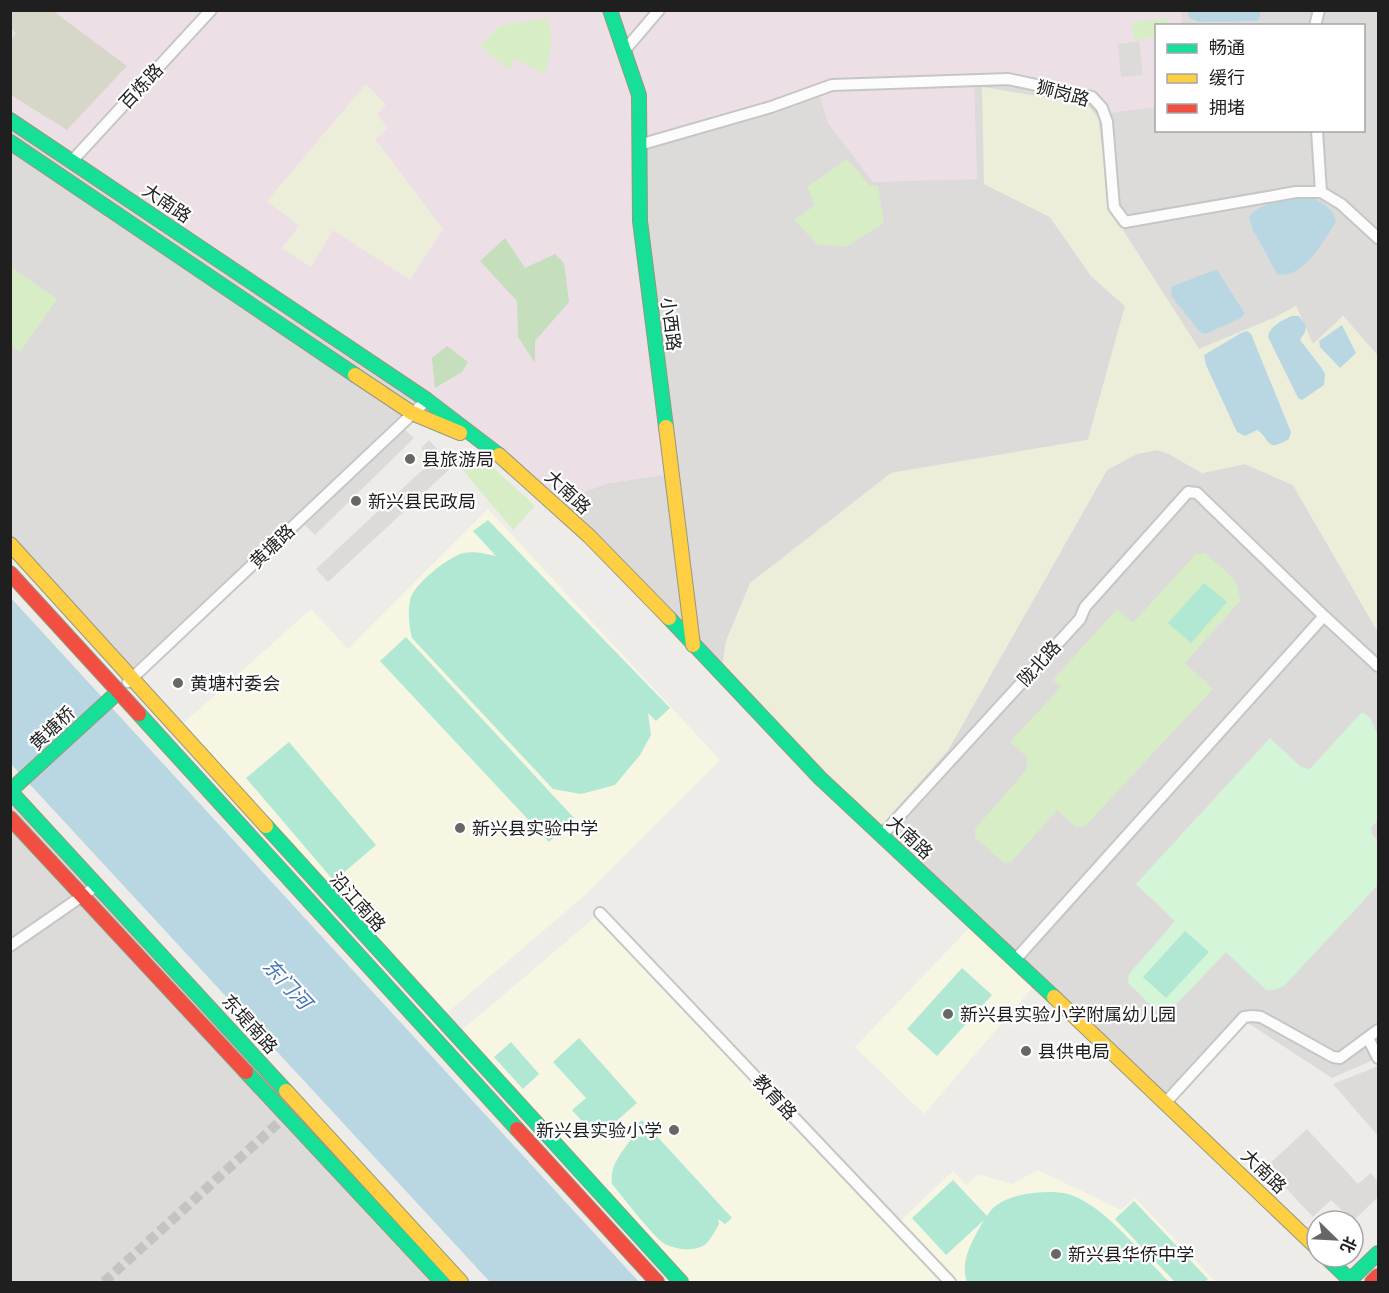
<svg xmlns="http://www.w3.org/2000/svg" width="1389" height="1293" viewBox="0 0 1389 1293" font-family="'Space Grotesk','Noto Sans SC',sans-serif">
	<style>
		.residential { fill: #dddbd9; fill-rule: evenodd }
		.industrial { fill: #ece0e6 }
		.education { fill: #f6f6e3 }
		.religious { fill: #dcdbd9 }
		.construction { fill: #d7d7c9 }
		.farmland { fill: #eceeda }
		.grass { fill: #d7edc5 }
		.forest { fill: #c5debb }
		.park { fill: #d4f5d7 }
		.pitch { fill: #b0e8d4 }
		.water { fill: #b9d7e3 }
		.lines { fill: none; stroke-linecap: round; stroke-linejoin: round }
		.street-tunnel { stroke: #c5c3c0; stroke-width: 10; stroke-dasharray: 10 5; stroke-linecap: butt }
		.street-casing { stroke: #c6c6c4; stroke-width: 14 }
		.fast-casing { stroke: #95987e; stroke-width: 16 }
		.slow-casing { stroke: #95987e; stroke-width: 16 }
		.jam-casing { stroke: #95987e; stroke-width: 16 }
		.street { stroke: #fcfcfc; stroke-width: 10 }
		.fast { stroke: #16e098; stroke-width: 14 }
		.slow { stroke: #ffcf43; stroke-width: 14 }
		.jam { stroke: #f24e42; stroke-width: 14 }
		.poi-dot { fill: #676765; stroke: #fff; stroke-width: 2 }
		.labels { text-anchor: middle; dominant-baseline: central; stroke-width: 4.5; stroke-linejoin: round; paint-order: stroke }
		.street-label { font-size: 18px; fill: #1f1f1f; stroke: #fff }
		.poi-label { font-size: 18px; fill: #1f1f1f; stroke: #fff; text-anchor: start }
		.water-label { font-size: 20px; font-style: italic; fill: #4575b6; stroke: #fff }
	</style>
	<rect width="100%" height="100%" fill="#eeece8"/>
	<!-- residential -->
	<path class="residential" d="M609 11H1378V356L1343 316 1313 345 1296 306 1274 318 1199 349 1110 210 1098 119 984 184 1050 217 1091 276 1125 306 1088 440 891 473 820 778 554 503 608 483 671 474ZM1156 26H1364V130H1156Z
		M10 120 427 400 133 678 11 544Z
		M1157 450 1169 454 1202 473 1245 464 1293 485 1378 632V1058L1332 1078 1248 1023 1166 1102 877 830 948 750 1107 470 1137 454Z
		M10 791 461 1282H11Z"/>
	<!-- industrial -->
	<path class="industrial" d="M1181 10 1182 25 1156 26V107L1104 114 1092 97 1008 79 974 81 977 179 873 182 828 123 818 91 640 145 671 474 608 483 554 503 486 445 11 120 10 11Z"/>
	<!-- education -->
	<path class="education" d="M488 509 720 760 584 896 440 1019 178 728 311 609 348 649Z
		M600 913 896 1225 953 1171 966 1185 978 1174 1012 1184 1038 1170 1121 1210 1135 1198 1216 1282H681L455 1036Z
		M975 922 1038 981 924 1114 855 1047Z"/>
	<!-- religious -->
	<path class="religious" d="M1139 41 1143 75 1121 77 1118 44Z
		M17 173 51 197 22 238 11 230V182Z
		M404 429 414 438 315 535 305 525Z
		M429 440 453 466 328 582 316 569 433 460 421 448Z
		M905 818 1008 915 1036 919 1011 946 891 833Z
		M1049 933V957L1106 1010 1093 1024 1023 961Z
		M1135 1037 1179 1079 1166 1093 1122 1051Z
		M1378 1066V1136L1333 1084Z
		M1307 1129 1358 1184 1371 1173 1378 1182V1197L1353 1221 1331 1200 1313 1217 1266 1167Z"/>
	<!-- construction -->
	<path class="construction" d="M10 11H53L127 66 67 130 11 95V41L16 33 11 29Z"/>
	<!-- farmland -->
	<path class="farmland" d="M366 84 386 105 377 114 388 128 375 139 443 229 410 280 333 230 311 267 282 248 299 226 267 201Z
		M982 87 1087 104 1098 118 1110 210 1199 349 1274 318 1296 306 1313 344 1343 316 1378 356V632L1293 485 1245 464 1202 473 1169 454 1157 450 1136 454 1107 470 948 750 877 830 721 674 726 641 750 583 891 473 1088 440 1125 306 1091 276 1050 217 984 184Z"/>
	<!-- grass -->
	<path class="grass" d="M548 18 552 44 545 75 514 58 509 70 480 46 501 25Z
		M1167 18 1168 25 1156 26V37L1134 40 1132 22Z
		M847 159 869 185 878 186 884 223 847 246 818 245 794 220 815 205 807 187Z
		M11 267 57 299 20 352 11 345Z
		M451 456 488 463 535 506 513 530Z
		M1205 553 1235 580 1241 600 1185 663 1213 689 1085 826 1076 827 1057 810 1011 862 1004 863 975 837V829L1027 769V757L1010 742 1061 687 1053 680 1117 609 1133 623 1196 554Z"/>
	<!-- forest -->
	<path class="forest" d="M505 238 525 268 555 254 564 263 569 302 535 341V363L518 337 517 301 480 261Z
		M447 346 468 362 462 372 435 388 432 358Z"/>
	<!-- park -->
	<path class="park" d="M1361 713H1364L1370 718 1378 736V820L1371 828 1372 834 1378 840V885L1284 986 1274 990H1266L1226 952 1170 1011 1159 1013 1128 983 1129 974 1175 921 1136 884 1270 738 1300 766 1307 769 1311 768Z"/>
	<!-- pitch -->
	<path class="pitch" d="M488 520 670 708 656 721 648 713 651 735 640 755 615 785 581 794 553 789 412 638C409 625 407 610 411 597 416 583 449 556 464 553 475 551 485 554 496 556L473 531Z
		M1204 583 1227 602 1191 643 1168 623Z
		M406 637 574 818 549 842 380 661Z
		M289 742 376 845 334 881 246 778Z
		M1185 931 1209 952 1166 998 1143 977Z
		M962 968 992 995 937 1056 907 1029Z
		M579 1038 637 1103 597 1138 572 1110 586 1098 553 1062Z
		M511 1042 539 1074 523 1089 494 1057Z
		M642 1120 732 1218 725 1224 718 1219 719 1224C715 1231 711 1239 706 1244 695 1252 677 1250 665 1244 655 1239 622 1196 612 1184 609 1166 622 1152 632 1138L642 1136 633 1127Z
		M953 1180 987 1216C995 1202 1011 1197 1026 1194 1039 1192 1055 1191 1068 1194 1105 1205 1142 1255 1169 1282H967C959 1260 974 1238 984 1220L946 1255 912 1218Z
		M1134 1201 1208 1279 1205 1282H1175L1115 1219Z"/>
	<!-- water -->
	<path class="water" d="M1189 10H1261V11L1259 19 1257 21 1199 22 1190 18 1188 14Z
		M1310 197C1322 202 1335 209 1336 222 1325 239 1302 281 1277 274L1252 228 1249 217C1262 200 1290 198 1310 197Z
		M1214 270 1218 271 1245 314 1239 319 1205 334 1200 332 1172 297 1171 287Z
		M1291 316H1299L1306 326 1305 332 1300 340 1321 367 1325 374 1324 385 1302 400 1298 398 1268 337C1269 326 1282 321 1291 316Z
		M1342 325 1356 353 1340 368 1320 347 1319 341Z
		M1247 331 1251 334 1291 432 1289 439C1265 453 1272 440 1257 430L1245 436 1237 432 1206 365 1204 355 1241 333Z
		M11 598 639 1282H490L11 764Z"/>
	<g class="lines">
		<!-- street-tunnel -->
		<path class="street-tunnel" d="M104 1282 287 1115"/>
		<!-- street casing -->
		<g class="street-casing">
			<path id="street" d="M1315 26 1319 10
				M624 51 659 10
				M1317 130 1321 192
				M639 145 771 107 832 85 1008 79 1092 97 1102 108 1107 122 1114 207 1125 222 1296 192H1321L1341 204 1378 238
				M72 161 211 10
				M128 682 427 400
				M882 835 1080 619 1085 607 1188 492 1197 493 1324 616 1378 666
				M600 913 950 1282
				M10 946 98 885
				M1015 960 1324 616
				M1368 1038 1378 1058
				M1166 1102 1244 1017 1252 1016 1261 1017 1333 1057 1340 1058 1378 1030"/>
		</g>
		<!-- fast casing -->
		<g class="fast-casing">
			<path id="fast" d="M610 10 639 95 640 221 666 427
				M10 120 427 400 499 455
				M10 142 355 375
				M669 618 820 778 1054 997
				M118 692 10 791 286 1091
				M139 714 517 1129
				M266 826 681 1282
				M246 1072 442 1282
				M1326 1257 1352 1282
				M1348 1282 1378 1253"/>
		</g>
		<!-- slow casing -->
		<g class="slow-casing">
			<path id="slow" d="M355 375 412 413 460 433
				M666 427 693 645
				M499 455 589 536 669 618
				M10 544 266 826
				M1054 997 1317 1248
				M286 1091 461 1282"/>
		</g>
		<!-- jam casing -->
		<g class="jam-casing">
			<path id="jam" d="M10 573 139 714
				M10 818 246 1072
				M517 1129 657 1282
				M1372 1282 1378 1276"/>
		</g>
		<!-- street -->
		<use href="#street" class="street"/>
		<!-- fast -->
		<use href="#fast" class="fast"/>
		<!-- slow -->
		<use href="#slow" class="slow"/>
		<!-- jam -->
		<use href="#jam" class="jam"/>
	</g>
	<!-- markers -->
	<g class="poi-dot">
		<circle cx="410" cy="459" r="6"/>
		<circle cx="356" cy="501" r="6"/>
		<circle cx="178" cy="683" r="6"/>
		<circle cx="460" cy="828" r="6"/>
		<circle cx="948" cy="1014" r="6"/>
		<circle cx="1026" cy="1051" r="6"/>
		<circle cx="674" cy="1130" r="6"/>
		<circle cx="1056" cy="1254" r="6"/>
	</g>
	<g class="labels">
		<!-- street labels -->
		<g class="street-label">
			<text transform="translate(141 86) rotate(-47)">百炼路</text>
			<text transform="translate(1063 93) rotate(15)">狮岗路</text>
			<text transform="translate(167 203) rotate(34)">大南路</text>
			<text transform="translate(671 324) rotate(83)">小西路</text>
			<text transform="translate(568 492) rotate(43)">大南路</text>
			<text transform="translate(272 546) rotate(-44)">黄塘路</text>
			<text transform="translate(1039 663) rotate(-48)">陇北路</text>
			<text transform="translate(52 728) rotate(-43)">黄塘桥</text>
			<text transform="translate(910 837) rotate(43)">大南路</text>
			<text transform="translate(358 902) rotate(48)">沿江南路</text>
			<text transform="translate(250 1024) rotate(48)">东堤南路</text>
			<text transform="translate(775 1097) rotate(47)">教育路</text>
			<text transform="translate(1264 1171) rotate(44)">大南路</text>
		</g>
		<!-- poi labels -->
		<g class="poi-label">
			<text x="422" y="459">县旅游局</text>
			<text x="368" y="501">新兴县民政局</text>
			<text x="190" y="683">黄塘村委会</text>
			<text x="472" y="828">新兴县实验中学</text>
			<text x="960" y="1014">新兴县实验小学附属幼儿园</text>
			<text x="1038" y="1051">县供电局</text>
			<text x="662" y="1130" text-anchor="end">新兴县实验小学</text>
			<text x="1068" y="1254">新兴县华侨中学</text>
		</g>
		<!-- water labels -->
		<g class="water-label">
			<text transform="translate(287 984) rotate(47)">东门河</text>
		</g>
	</g>
	<!-- border -->
	<rect width="1389" height="1293" fill="none" stroke="#1f1f1f" stroke-width="24"/>
	<!-- legend -->
	<rect x="1155" y="24" width="210" height="108" fill="#ffffff" stroke="#a5a5a5" stroke-width="1.5"/>
	<rect x="1167" y="44" width="30" height="9" fill="#16e098" stroke="#a5a5a5" stroke-width="1.5"/>
	<text x="1209" y="54" font-size="18" fill="#1f1f1f">畅通</text>
	<rect x="1167" y="74" width="30" height="9" fill="#ffcf43" stroke="#a5a5a5" stroke-width="1.5"/>
	<text x="1209" y="84" font-size="18" fill="#1f1f1f">缓行</text>
	<rect x="1167" y="104" width="30" height="9" fill="#f24e42" stroke="#a5a5a5" stroke-width="1.5"/>
	<text x="1209" y="114" font-size="18" fill="#1f1f1f">拥堵</text>
	<!-- north arrow -->
	<g transform="translate(1335 1239) rotate(114)"><circle r="28" fill="#ffffff" stroke="#a5a5a5" stroke-width="1.5"/>
	<path d="M0-4.5L10 22L0 15L-10 22Z" fill="#676765"/>
	<text y="-9" font-size="16" font-weight="bold" text-anchor="middle" fill="#1f1f1f">北</text>
	</g>
</svg>
